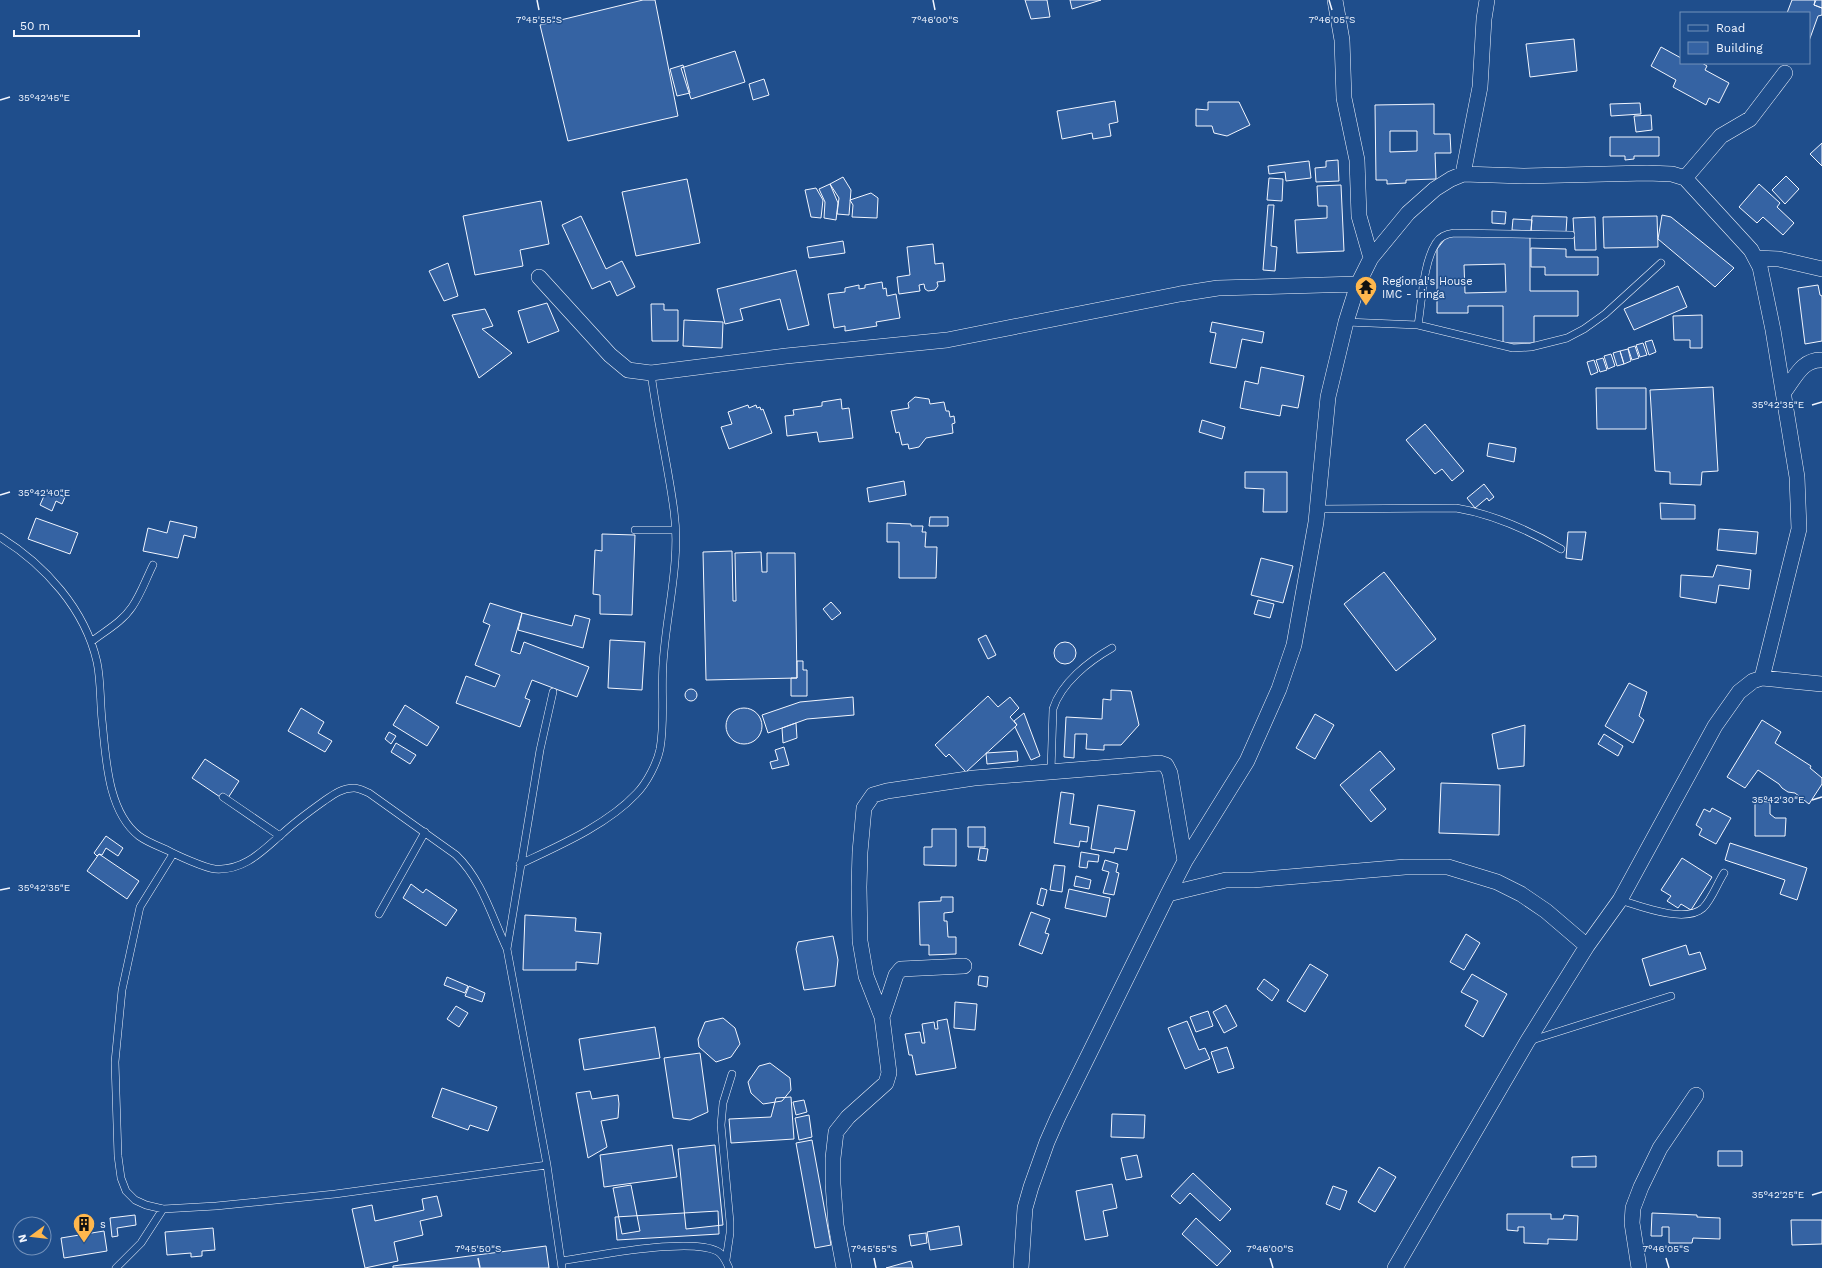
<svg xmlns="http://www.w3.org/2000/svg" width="1822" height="1268" viewBox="0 0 1822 1268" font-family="'Work Sans',sans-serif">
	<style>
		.building { fill: #3563a3; stroke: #f2f6ff; fill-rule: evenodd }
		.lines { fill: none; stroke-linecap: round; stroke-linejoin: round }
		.service-casing { stroke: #f2f6ff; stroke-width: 8 }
		.minor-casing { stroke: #f2f6ff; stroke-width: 16 }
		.service { stroke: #1f4e8c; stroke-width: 7 }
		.minor { stroke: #1f4e8c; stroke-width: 15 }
		.ticks { fill: none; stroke: #f2f6ff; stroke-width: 1.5 }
		.labels { text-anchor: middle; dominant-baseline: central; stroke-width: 3; stroke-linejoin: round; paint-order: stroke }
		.poi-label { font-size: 11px; fill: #f2f6ff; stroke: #1f4e8c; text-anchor: start }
		.ticks-label { font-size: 10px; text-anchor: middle; fill: #f2f6ff; stroke: #1f4e8c; stroke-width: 3; stroke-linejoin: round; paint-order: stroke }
	</style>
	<rect width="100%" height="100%" fill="#1f4e8c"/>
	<!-- building -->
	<path class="building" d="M643 0H655L678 116 568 141 540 25Z
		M1025 0H1047L1050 17 1031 19Z
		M1070 0H1101L1072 9Z
		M1792 0H1815L1814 5 1822 8V15L1818 16 1809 41V13H1787Z
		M1816 0H1822V8L1814 5Z
		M1574 39 1577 71 1530 77 1526 44Z
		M1661 47 1681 58V63H1702L1707 66 1705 70 1729 83 1719 103 1709 98 1706 105 1673 87 1676 80 1651 66Z
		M735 51 745 82 691 99 681 68Z
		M683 65 690 93 677 96 670 69Z
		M764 79 769 95 753 100 749 84Z
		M1115 101 1118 122 1109 124 1111 136 1093 139 1092 133 1062 139 1057 111Z
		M1208 102H1239L1250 125 1227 136 1214 133 1212 126H1196V109L1208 110Z
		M1640 103 1641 114 1611 116 1610 104Z
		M1434 104V134H1450L1451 153H1435L1436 179 1406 180V183L1387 184V180H1376L1375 105ZM1390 131H1417V151L1390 152Z
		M1651 115 1652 130 1636 132 1634 116Z
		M1610 137H1659V156H1634V159L1625 160V156H1610Z
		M1822 143V166L1810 154Z
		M1338 160 1339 181 1316 182 1315 168 1326 167V161Z
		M1309 161 1311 178 1286 181 1285 172 1269 174 1268 166Z
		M1786 176 1799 189 1785 204 1772 190Z
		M843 177 851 190 849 215 837 214 839 198 830 184Z
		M1269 178 1283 179 1282 201 1267 200Z
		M687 179 700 243 636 256 622 192Z
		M830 184 838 203 836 220 824 218 825 202 819 189Z
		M1759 184 1780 203 1777 207 1794 223 1783 235 1763 217 1757 223 1739 207Z
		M1341 185 1344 251 1297 253 1295 220 1327 218V206H1318L1317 186Z
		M816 188 823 200 821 218 811 217 805 190Z
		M871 193 878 198 877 218 852 217 853 205 850 200Z
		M541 201 549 244 520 250 523 266 475 275 463 216Z
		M1268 205H1274L1271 246 1277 247 1275 271 1263 270Z
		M1492 211 1506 212 1505 224 1492 223Z
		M1662 215 1671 217 1734 268 1715 287 1658 239Z
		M581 216 606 269 622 261 635 287 617 296 610 281 592 289 562 225Z
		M1532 216 1567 217 1566 232 1531 231Z
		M1657 216 1658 247 1604 248 1603 217Z
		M1595 217 1596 250H1575L1573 218Z
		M1513 219 1532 220 1531 231 1512 230Z
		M1448 235H1530V291H1578V316H1534V343H1503V306H1468V313H1437V249ZM1505 264 1506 292 1465 293 1464 265Z
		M843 241 845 253 809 258 807 247Z
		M933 244 935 264 943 263 945 281 937 282 938 286 935 290 928 291 925 289 924 284 919 285 920 291 899 294 897 277 910 275 907 247Z
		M1531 248 1566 249V257H1598V275H1545V267H1531Z
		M448 263 458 296 444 301 429 271Z
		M796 270 809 325 788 330 780 299 740 309 743 320 725 324 717 289Z
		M882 282 883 289 886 288 887 296 896 294 900 318 876 322 877 326 845 331V326L834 328 828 294 845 292V288L859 285V289L865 288V285Z
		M1818 285 1820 295 1822 296V341L1805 344 1798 288Z
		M1678 286 1687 307 1634 330 1624 309Z
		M547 303 559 331 528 343 518 311Z
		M651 304H664V310H678V341H652Z
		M485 309 493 326 482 329 512 353 479 378 452 315Z
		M1702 315V348H1690V340H1674L1673 316Z
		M684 320 723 322 722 348 683 346Z
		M1212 322 1264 332 1262 343 1242 339 1236 368 1210 363 1216 333 1210 332Z
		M1652 340 1656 352 1649 355 1645 342Z
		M1643 343 1647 355 1640 357 1636 345Z
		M1635 346 1639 358 1632 360 1628 348Z
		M1628 349 1631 361 1624 364 1620 351Z
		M1620 351 1624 364 1617 366 1613 353Z
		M1611 354 1615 366 1608 369 1604 356Z
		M1603 358 1607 370 1600 372 1596 360Z
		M1594 360 1598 372 1591 375 1587 362Z
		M1261 367 1304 376 1298 408 1282 405 1280 416 1240 408 1245 381 1258 384Z
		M1713 387 1718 471 1702 472 1701 485 1670 484V472L1655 471 1650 390Z
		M1596 388H1646V429H1597Z
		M915 397 929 399 930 404 944 402 946 411H949L950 417 954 416 955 423 952 424 953 433 926 438 919 447 909 449 908 444 902 445 899 432 896 433 891 411 909 408 908 403Z
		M841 399 842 409 849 408 853 438 819 442 817 432 787 436 785 416 794 415 793 410 822 406V402Z
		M748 405 749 408 756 405 757 408 760 407 761 410 763 409 772 433 729 449 721 427 732 424 728 412Z
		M1202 420 1225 427 1222 439 1199 432Z
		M1425 424 1464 471 1452 481 1442 469 1435 474 1406 440Z
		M1489 443 1516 448 1514 462 1487 456Z
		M1245 472H1287V512H1263L1264 489 1245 488Z
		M904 481 906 495 869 502 867 488Z
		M1484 484 1494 497 1489 501 1487 498 1475 508 1467 498Z
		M47 489 65 497 62 504 56 501 52 511 40 505Z
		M1660 503 1695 505V519H1661Z
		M930 517H948V526H929Z
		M36 518 78 533 70 554 28 539Z
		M170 521 197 527 195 538 184 535 178 558 143 551 148 528 167 533Z
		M887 523 911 524V526H923L922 532H926L925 547H937L936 578H899V542H887Z
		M1719 529 1758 532 1756 554 1717 550Z
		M1568 532H1586L1582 560 1566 558Z
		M602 534 635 535 632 615 600 614V595L593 594 595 550 602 551Z
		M732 551 733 601H736L735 553 761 552 762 572H767V553H795L797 678 706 680 703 552Z
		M1261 558 1293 566 1283 603 1251 595Z
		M1717 565 1751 570 1749 589 1719 585 1716 603 1680 597 1681 575 1713 577Z
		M1384 572 1436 639 1396 671 1344 604Z
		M1258 600 1274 604 1270 618 1254 614Z
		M831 602 841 613 832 620 823 609Z
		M490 603 522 613 511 651 520 654 524 642 589 667 577 697 532 680 525 698 530 700 520 727 456 703 466 676 495 687 500 675 475 665 490 625 483 622Z
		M522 613 572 626 575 615 590 619 583 648 518 630Z
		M986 635 996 655 988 659 978 639Z
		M610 640 645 642 642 690 608 688Z
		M1054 653a11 11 0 1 1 22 0a11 11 0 1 1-22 0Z
		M797 661H803V670H807V696H791V678H797Z
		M1629 683 1647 692 1639 716 1644 720 1633 743 1605 726Z
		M685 695a6 6 0 1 1 12 0a6 6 0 1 1-12 0Z
		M1111 690 1131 691 1139 725 1121 745H1104V750L1086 749 1087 734H1075L1074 758 1064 757 1066 717 1102 719 1103 699 1111 700Z
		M988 696 998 707 1010 697 1019 708 1010 717 1017 725 966 772 949 754 946 757 935 745Z
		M853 697 854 715 807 719 768 733 762 715 800 702Z
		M405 705 439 727 427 746 393 725Z
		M726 726a18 18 0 1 1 36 0a18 18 0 1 1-36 0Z
		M301 708 324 722 318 733 332 741 325 752 288 731Z
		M1024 713 1040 756 1031 760 1015 727 1017 725 1014 721Z
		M1315 714 1334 725 1315 759 1296 748Z
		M1762 720 1781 732 1775 743 1811 766 1810 768 1822 778V784L1809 804 1795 793 1788 792 1782 788 1779 784 1758 770 1745 788 1727 777Z
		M796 723 797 738 783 743 782 728Z
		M1525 725 1524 766 1498 769 1492 734Z
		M389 732 396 736 391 744 385 739Z
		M1604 734 1623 746 1618 756 1598 744Z
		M396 743 416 755 410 764 391 752Z
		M784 747 789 765 772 769 770 762 778 760 775 750Z
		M1017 751 1018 761 987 764 986 753Z
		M1380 751 1395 769 1370 790 1386 809 1371 822 1340 785Z
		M205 759 239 781 226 801 192 778Z
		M1441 783 1500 785 1499 835 1439 833Z
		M1061 792 1074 794 1070 824 1089 827 1087 842 1080 841 1079 847 1054 843Z
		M1755 801 1770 802V814L1775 818H1786L1785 836H1755Z
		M1098 805 1135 811 1127 850 1115 848 1114 853 1091 849Z
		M1712 808 1731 818 1716 844 1699 835 1702 829 1696 825 1704 809 1710 812Z
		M968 827H985V847H968Z
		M932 829H956V866L924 865V847H932Z
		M106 836 123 848 118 856 106 848 102 855 99 854 97 856 94 853Z
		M1730 843 1807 868 1797 900 1780 894 1785 880 1725 860Z
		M980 848 988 849 986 861 978 860Z
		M1081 852 1099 855 1098 862 1088 861 1087 868 1079 867Z
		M99 854 139 881 127 899 87 871Z
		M1682 858 1712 877 1691 910 1681 904 1678 908 1667 901 1671 896 1661 890Z
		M1105 860 1118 864 1116 872 1119 873 1114 895 1103 893 1109 872 1102 870Z
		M1054 865 1065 866 1062 892 1050 890Z
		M1076 876 1091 880 1089 889 1074 886Z
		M411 884 423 893 426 889 457 910 446 926 403 898Z
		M1041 888 1047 890 1043 906 1037 904Z
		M1069 889 1110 898 1106 917 1065 908Z
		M941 897H953V912L944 913V921H947L948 937H956V954L929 955V945H920L919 902 941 901Z
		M1031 912 1050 919 1045 933 1049 934 1042 954 1019 945Z
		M525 915 576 918 575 931 601 933 598 964 576 962V970H523Z
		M1466 934 1480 943 1464 970 1450 962Z
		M833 936 838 960 835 986 804 990 796 949 798 942Z
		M1686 945 1689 955 1700 952 1706 969 1650 986 1642 959Z
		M1310 964 1328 975 1305 1012 1287 1001Z
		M1472 974 1507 994 1483 1037 1465 1026 1478 1001 1461 992Z
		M979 976 988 977 987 987 978 985Z
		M447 977 468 986 465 993 444 985Z
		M1264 979 1279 990 1272 1001 1257 989Z
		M469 986 485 993 482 1002 465 996Z
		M955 1002 977 1004 975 1030 954 1028Z
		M1226 1005 1237 1026 1224 1033 1213 1012Z
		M456 1006 468 1013 459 1027 447 1019Z
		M1208 1011 1213 1026 1196 1032 1190 1017Z
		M723 1018 735 1028 740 1044 731 1057 716 1062 699 1047 698 1039 705 1022Z
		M947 1019 956 1068 916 1075 912 1055H909L905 1034 920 1032 922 1043H925L922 1024 934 1022 935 1029H938L937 1021Z
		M1187 1021 1199 1050 1205 1048 1210 1059 1185 1069 1168 1028Z
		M655 1027 660 1058 584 1070 579 1039Z
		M1227 1047 1234 1068 1218 1073 1211 1052Z
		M700 1053 708 1112 690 1120 673 1118 664 1058Z
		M770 1063 790 1078 791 1090 782 1101 763 1104 751 1093 748 1082 759 1066Z
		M442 1088 497 1107 488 1131 470 1125 468 1130 432 1117Z
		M590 1091 592 1099 618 1095 619 1104 618 1118 601 1121 607 1147 588 1158 576 1093Z
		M791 1097 794 1139 731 1143 729 1119 771 1117 776 1098Z
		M804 1100 807 1112 796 1115 793 1102Z
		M1112 1114 1145 1115 1144 1138 1111 1137Z
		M809 1115 812 1137 799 1140 795 1118Z
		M812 1140 831 1245 815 1248 796 1143Z
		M672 1145 677 1177 604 1187 600 1155Z
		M715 1145 723 1225 686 1229 678 1149Z
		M1718 1151H1742V1166H1718Z
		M1137 1155 1142 1177 1126 1180 1121 1158Z
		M1596 1156V1167H1572V1157Z
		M1379 1167 1396 1177 1375 1212 1358 1202Z
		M1193 1173 1231 1209 1220 1221 1190 1193 1180 1204 1171 1196Z
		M1112 1184 1117 1208 1103 1211 1108 1236 1085 1240 1076 1191Z
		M631 1185 640 1231 622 1234 613 1188Z
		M1333 1186 1347 1191 1340 1210 1326 1204Z
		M437 1196 442 1216 420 1221 423 1235 394 1242 398 1261 365 1268 352 1209 372 1205 375 1221 424 1210 422 1199Z
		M718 1211 719 1234 617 1240 615 1217Z
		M1652 1213 1697 1215V1217L1720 1218V1239L1693 1238 1692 1243H1669V1227H1662V1236H1651Z
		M1507 1214H1551V1219H1563L1564 1215 1578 1216 1577 1240 1548 1239V1244L1524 1243V1227H1518V1231L1507 1230Z
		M135 1215 136 1225 117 1228 118 1236 112 1237 110 1218Z
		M1196 1218 1231 1251 1217 1266 1182 1234Z
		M1791 1220H1822V1244L1792 1245Z
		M959 1226 962 1245 930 1250 927 1232Z
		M213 1228 215 1250 202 1251V1256L191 1257V1253L167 1255 165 1232Z
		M104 1231 107 1251 64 1258 61 1238Z
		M926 1233 927 1243 911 1246 909 1235Z
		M546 1246 549 1268H393V1266Z
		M911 1261 913 1268H886Z"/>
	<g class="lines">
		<!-- service casing -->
		<g class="service-casing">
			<path id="service" d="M1346 322 1418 325 1513 348 1531 347 1567 338 1584 329 1605 314 1661 263
				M1418 325C1422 301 1423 263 1436 243 1440 236 1446 234 1454 233L1571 235
				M1317 509 1456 508C1492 514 1530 531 1561 549
				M635 530H674
				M0 537C45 565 85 609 97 662 101 681 100 701 102 720 106 757 107 811 139 836 147 842 158 846 167 850 176 855 205 868 215 869 245 871 263 850 283 833 296 821 310 811 324 801 334 794 342 788 354 788 359 788 364 791 369 793L456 855C482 880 492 917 507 949
				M91 642C105 631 122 622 132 607 141 594 146 579 153 565
				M553 692 540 750 507 949 547 1165 562 1268
				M1051 771 1053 709C1061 683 1089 661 1112 648
				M223 797 280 836
				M173 854 140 907 122 990 115 1062 118 1156 121 1178 126 1191 135 1200 146 1205 163 1209 216 1206 335 1194 547 1165
				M520 864C558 846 607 825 636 794 647 783 657 763 660 749 665 721 661 692 663 664 666 613 681 562 674 511 668 465 657 420 651 373
				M1620 900C1640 906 1685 924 1703 908 1712 899 1717 884 1724 873
				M379 914 425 832
				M1529 1041 1671 996
				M726 1260 730 1233V1222L721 1125 723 1103 732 1074
				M561 1261C594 1256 689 1237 717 1251 723 1254 726 1261 729 1268
				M116 1268 141 1243 163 1209"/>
		</g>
		<!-- minor casing -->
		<g class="minor-casing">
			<path id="minor" d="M1335 0 1342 40 1344 98 1357 160 1359 216 1371 258
				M1463 174 1480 87 1484 19 1487 0
				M1685 178 1721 136 1750 119 1785 73
				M1756 258 1779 259 1822 269
				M539 277 610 355 628 370 651 373 786 356 947 340 1180 294 1218 288 1358 284
				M1784 392C1795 378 1802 359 1822 360
				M1168 894 1226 880H1253L1405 867H1448L1497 882 1521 894 1546 911 1587 946
				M882 1017 896 975 901 969 964 966
				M844 1268 836 1225 833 1184V1158L836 1132 848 1117 886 1083 889 1073 882 1017 866 976 860 941 859 887 860 852 864 808 873 795 887 791 974 778 1160 763 1166 765 1170 773 1185 861
				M1021 1268 1025 1208 1031 1187 1047 1142 1058 1117 1168 894 1185 861 1247 761 1279 689 1294 645 1316 522 1328 397 1346 322 1358 284 1371 258 1408 213 1435 189 1451 179 1463 174 1523 176 1647 173 1672 174 1685 178 1751 250 1760 267 1773 330 1797 477 1799 529 1762 678
				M1395 1268 1527 1042 1587 946 1620 900 1715 726 1739 692 1753 681 1762 678 1822 684
				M1639 1268 1632 1223 1633 1208 1641 1187 1660 1148 1696 1095"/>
		</g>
		<!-- service -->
		<use href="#service" class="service"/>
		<!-- minor -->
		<use href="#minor" class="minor"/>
	</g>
	<!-- ticks -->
	<path class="ticks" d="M537 0 539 10M933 0 935 10M1329 0 1332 10M0 100 10 97M1812 405 1822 402M0 495 10 492M1812 800 1822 797M0 890 10 888M1812 1195 1822 1192M478 1258 480 1268M874 1258 876 1268M1270 1258 1273 1268M1666 1258 1669 1268"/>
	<!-- icons -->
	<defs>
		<g id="temple-pin" transform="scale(1.15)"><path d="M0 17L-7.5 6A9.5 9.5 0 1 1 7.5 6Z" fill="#ffb74d" stroke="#1f4e8c"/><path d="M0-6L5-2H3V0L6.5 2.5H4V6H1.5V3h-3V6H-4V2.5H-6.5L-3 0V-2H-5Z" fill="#111"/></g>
		<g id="building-pin" transform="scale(1.15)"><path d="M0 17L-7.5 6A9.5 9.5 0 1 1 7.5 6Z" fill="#ffb74d" stroke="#1f4e8c"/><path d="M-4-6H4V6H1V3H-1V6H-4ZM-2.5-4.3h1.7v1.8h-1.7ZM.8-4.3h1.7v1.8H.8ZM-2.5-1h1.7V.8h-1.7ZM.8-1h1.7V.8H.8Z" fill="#111"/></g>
	</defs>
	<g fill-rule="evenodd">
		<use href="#temple-pin" x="1366" y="287"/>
		<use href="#building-pin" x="84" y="1224"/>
	</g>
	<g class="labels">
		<!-- poi labels -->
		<g class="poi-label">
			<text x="1382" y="281">Regional's House<tspan x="1382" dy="13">IMC - Iringa</tspan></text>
			<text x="100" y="1224">s</text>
		</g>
	</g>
	<g class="ticks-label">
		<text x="935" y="23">7°46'00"S</text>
		<text x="539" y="23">7°45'55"S</text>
		<text x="1332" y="23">7°46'05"S</text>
		<text x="44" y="101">35°42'45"E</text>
		<text x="1778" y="408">35°42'35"E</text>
		<text x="44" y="496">35°42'40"E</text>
		<text x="1778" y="803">35°42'30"E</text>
		<text x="44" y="891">35°42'35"E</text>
		<text x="1778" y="1198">35°42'25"E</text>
		<text x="478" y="1252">7°45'50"S</text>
		<text x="874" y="1252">7°45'55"S</text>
		<text x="1270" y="1252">7°46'00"S</text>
		<text x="1666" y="1252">7°46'05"S</text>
	</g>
	<!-- legend -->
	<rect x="1680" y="12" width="130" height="52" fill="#1f4e8c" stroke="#7391ba"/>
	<rect x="1688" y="25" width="20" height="6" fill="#1f4e8c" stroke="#7391ba"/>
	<text x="1716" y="32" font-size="12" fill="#f2f6ff">Road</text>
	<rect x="1688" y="42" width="20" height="12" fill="#3563a3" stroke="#7391ba"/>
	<text x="1716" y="52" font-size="12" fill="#f2f6ff">Building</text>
	<!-- north arrow -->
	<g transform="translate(32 1236) rotate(255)"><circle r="19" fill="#1f4e8c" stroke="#7391ba"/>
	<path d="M0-3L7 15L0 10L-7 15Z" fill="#ffb74d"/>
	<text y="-6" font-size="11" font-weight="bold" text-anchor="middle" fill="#f2f6ff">N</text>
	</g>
	<!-- scale -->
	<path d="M14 30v6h125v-6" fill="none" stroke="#f2f6ff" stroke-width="2"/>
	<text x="20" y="30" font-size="12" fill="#f2f6ff" stroke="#1f4e8c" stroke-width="3" paint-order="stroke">50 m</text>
</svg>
